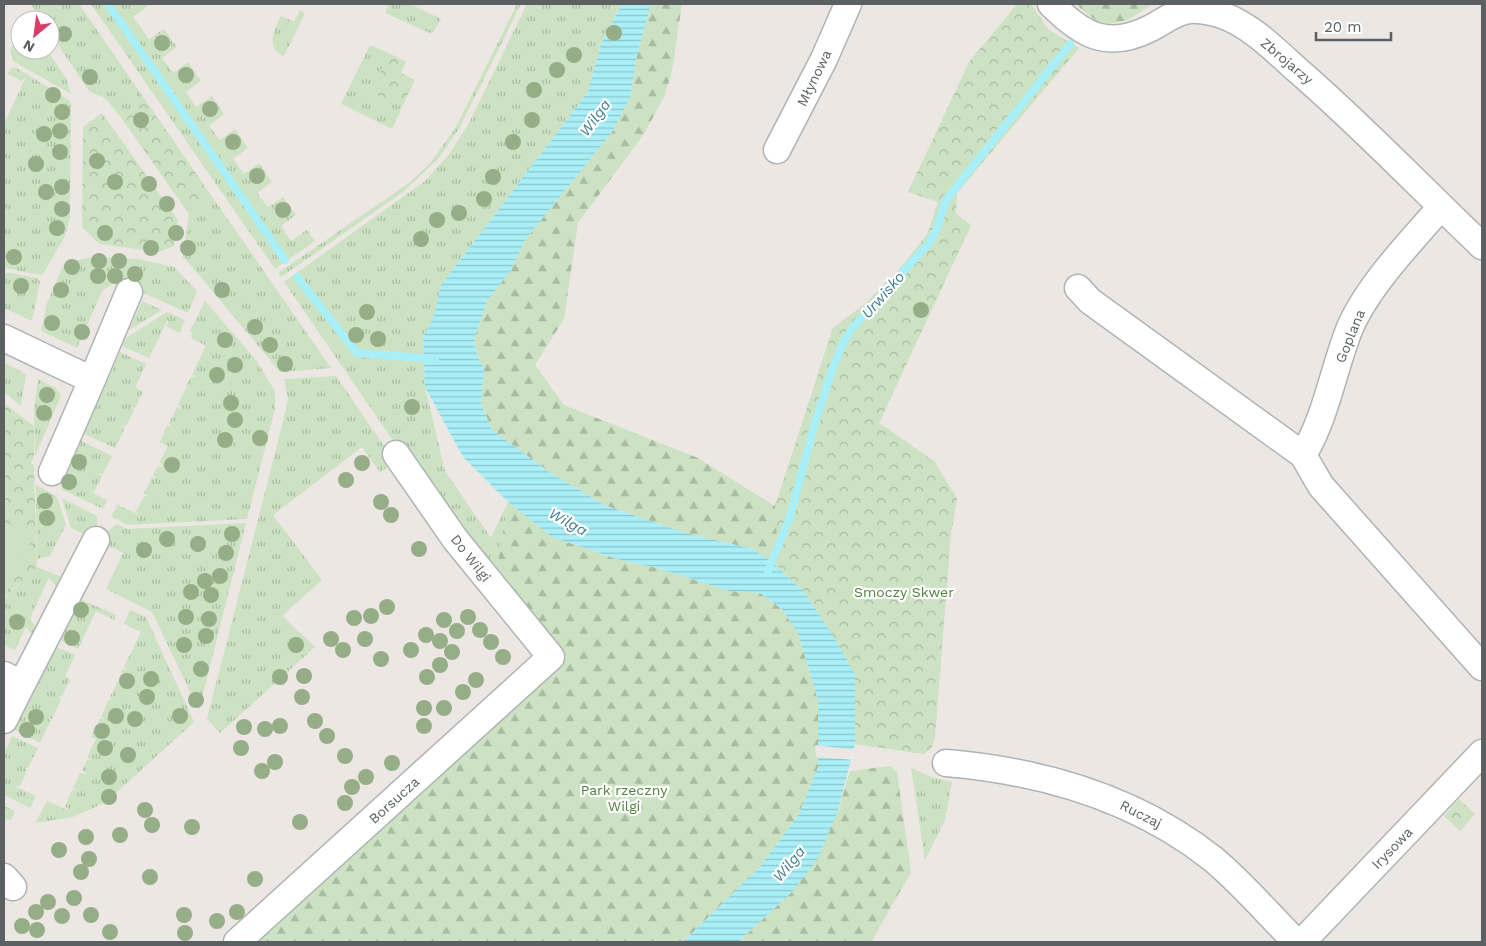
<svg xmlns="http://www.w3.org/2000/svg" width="1486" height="946" viewBox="0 0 1486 946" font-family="'Work Sans',sans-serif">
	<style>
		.grass { fill: url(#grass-tufts) }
		.forest { fill: url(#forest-firs) }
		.park { fill: url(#park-crowns) }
		.pitch { fill: #cce2c2 }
		.water { fill: url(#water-rules) }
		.pier { fill: #ece7e3 }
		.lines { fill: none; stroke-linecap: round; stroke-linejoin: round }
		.stream { stroke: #a9eff7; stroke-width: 8 }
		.minor-casing { stroke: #aeb3b4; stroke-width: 29 }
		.minor { stroke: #fff; stroke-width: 26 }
		.tree { fill: #96ae88 }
		.labels { text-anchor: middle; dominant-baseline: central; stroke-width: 4.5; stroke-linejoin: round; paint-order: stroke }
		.street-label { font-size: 14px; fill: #5b6162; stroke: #fff }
		.park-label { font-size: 14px; fill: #50803d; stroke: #fff }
		.water-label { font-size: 15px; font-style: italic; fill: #3f7f8e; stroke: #fff }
	</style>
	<defs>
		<pattern id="grass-tufts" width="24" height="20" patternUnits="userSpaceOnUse" patternTransform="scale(1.25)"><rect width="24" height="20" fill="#cce2c2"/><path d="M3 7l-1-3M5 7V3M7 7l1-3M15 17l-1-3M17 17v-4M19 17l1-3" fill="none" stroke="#a9bba1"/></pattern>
		<pattern id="forest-firs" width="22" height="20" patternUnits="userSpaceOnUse" patternTransform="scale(1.25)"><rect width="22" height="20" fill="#cce2c2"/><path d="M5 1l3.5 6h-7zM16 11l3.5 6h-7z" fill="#a9bba1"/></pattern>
		<pattern id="park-crowns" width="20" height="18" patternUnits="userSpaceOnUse" patternTransform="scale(1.25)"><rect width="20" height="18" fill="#cce2c2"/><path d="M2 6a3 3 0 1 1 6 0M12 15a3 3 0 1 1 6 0" fill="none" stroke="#a9bba1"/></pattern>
		<pattern id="water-rules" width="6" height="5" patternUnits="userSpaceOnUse" patternTransform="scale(1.25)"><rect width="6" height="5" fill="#a9eff7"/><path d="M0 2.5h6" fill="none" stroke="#8dc5cb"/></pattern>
	</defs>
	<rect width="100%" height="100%" fill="#ece7e3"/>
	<!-- grass -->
	<path class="grass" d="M31 4H79L146 101 122 119 106 99 89 91 50 33V20H41Z
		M91 4H146L148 6 133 17 149 39 164 29 177 47 162 58 173 73 188 62 201 81 186 92 196 107 212 96 224 114 209 126 220 140 235 129 248 148 233 159 244 174 259 163 272 182 257 193 268 207 283 197 296 215 281 226 291 241 307 230 315 241 275 269Z
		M389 4H411L441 19 432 34 385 13Z
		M517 4H521L460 127 438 159 403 192 281 277 278 273 409 183 431 162 456 127Z
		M527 4H622L601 44 588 92 441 285 434 316 423 337 425 387 445 471 491 538 508 502 495 579 460 538 284 282 425 181 450 153 469 123Z
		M300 10 305 13 284 56C265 49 274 29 281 16L294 22Z
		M20 29V50H47L66 78 71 94 13 61 10 51Z
		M370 45 389 53 371 92 402 107 392 129 341 104Z
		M15 67 69 100 71 103 70 218 64 238 43 274 40 275 4 268V124L26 77 22 81 7 74 10 69Z
		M213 198 331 368 280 372 183 256 189 214Z
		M93 257 137 259 174 267 197 291 188 313 117 281 102 291 77 348 41 331 47 303 63 266 69 262Z
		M4 272 38 278 40 282 32 321 4 308Z
		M142 301 162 310 129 330Z
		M205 301 256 360 275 391V409L247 519 127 525 111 516 118 505 139 515 136 512 144 496H148L144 493 152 477 157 479 153 475 158 466 162 467 163 465 159 463 168 446 160 442 167 425 172 427 169 423 177 407 181 409V407L178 405 186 388 190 389 186 386 191 377H196L192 375 208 341 205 345 191 338 193 333 190 331Z
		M167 312 185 320 180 333 166 326 169 321H167L149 358 122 346 126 338Z
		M120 352 146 364 135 387 143 392 135 408 131 407 134 410 126 426 122 425 125 428 115 448 84 434Z
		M4 363 26 374 21 406 4 392Z
		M336 376 395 462 380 472 362 447 273 515 322 580 282 616 315 647 220 733 207 719 284 418 288 398 284 379Z
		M38 379 56 388 61 396 35 456 34 410Z
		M81 441 112 456 103 474H98L102 476 94 492 89 491 107 500 103 509 61 489Z
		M36 485 57 497 66 525 50 556 37 559Z
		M62 498 97 516C98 524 97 532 88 536L71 528Z
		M246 523 199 710 152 612 106 589 123 553 105 544 104 540 109 530 117 524 127 529Z
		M37 567 67 579 60 591 49 578 30 618 39 634 36 640 26 627 15 650 4 645V599Z
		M82 600 116 615 114 620 96 611 78 649 60 640Z
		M130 610 146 617 194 722 106 802 73 817 35 823 47 801 68 810V808L65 807 72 790H77L73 788 80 773 85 774V772L82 770 87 760H91L87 757 96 739 91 737 100 719H104L101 717 109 699 113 700 110 697 118 681H122L119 679 123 669 127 670 124 667 141 632 124 624Z
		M57 647 75 655 65 676 70 679 62 697 58 696 61 700 52 719 48 717 47 718 51 720 40 743 15 730Z
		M12 736 38 748 28 768H24L27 770 20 786H15L36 796 30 808 4 795V754Z
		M911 768 934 778 952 782 945 820 925 860Z
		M4 806 15 811 11 820 4 819Z"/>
	<!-- forest -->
	<path class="forest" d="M651 4H682L672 71 664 97 644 134 578 223 564 319 535 365 564 405 698 458 775 506 833 328 865 304 899 270 928 233 938 202 971 225 879 423 934 461 957 499 888 536 935 737 932 747 924 754 855 744 857 723 779 570 753 549 685 533 604 505 548 471 492 430 481 404 484 368 478 358 474 339 487 301 511 270 525 240 612 132 630 98 636 59Z
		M1078 4H1153L1128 20 1102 25 1080 8Z
		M508 502 552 537 617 559 661 569 729 591 760 593 782 609 798 633 818 700V767L799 814 760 867 683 942H248L567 657 550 643 495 579Z
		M890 766 897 772 911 872 871 942H738L793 891 837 814 850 771Z"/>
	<!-- park -->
	<path class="park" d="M1017 4H1031L1049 30 1079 48 957 193 956 214 971 225 879 423 934 461 957 499 951 534 935 737 932 747 924 754 855 744V675L839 645 804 592 779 570 775 507 833 328 865 304 899 270 928 233 938 202 908 192 969 62Z
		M389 53 406 62 401 73 415 80 402 107 371 92Z
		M146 101 213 198 189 214 122 119Z
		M102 113 178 220 174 246 159 252 100 244 82 227 83 127Z
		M4 403 34 426V456L31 463 34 465 37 567 4 598Z
		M1459 799 1475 814 1460 831 1444 816Z"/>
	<!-- pitch -->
	<path class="pitch" d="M4 522 35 533 4 597Z"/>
	<!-- water -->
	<path class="water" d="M622 4H651L636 59 630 98 612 132 525 240 511 270 487 301 474 339 478 358 484 368 481 404 492 430 548 471 604 505 685 533 753 549 772 562 804 592 839 645 855 675V744L837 814 818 858 793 891 738 942H683L760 867 799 814 818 767V700L798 633 782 609 760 593 729 591 661 569 617 559 552 537 508 502 463 457 425 387 423 337 434 316 441 285 588 92 601 44Z"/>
	<!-- pier -->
	<path class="pier" d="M815 745 857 750 855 760 816 757Z"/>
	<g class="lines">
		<!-- stream -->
		<path class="stream" d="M108 4 285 260
			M297 277 357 353 435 359
			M768 571 789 520 815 423 832 370 844 341 855 325 930 242 936 231 946 200 1070 44"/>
		<!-- minor casing -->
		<g class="minor-casing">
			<path id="minor" d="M1051 4C1083 36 1108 50 1151 28 1161 23 1174 13 1185 11 1194 8 1213 12 1222 15 1250 25 1274 49 1295 68 1360 124 1420 187 1482 246
				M777 150 824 59 848 4
				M1078 288 1090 301 1303 455 1321 486 1482 667
				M4 338 92 380 129 292
				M1303 455C1326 417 1333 371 1349 330 1366 288 1411 241 1441 207
				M52 472 92 380
				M4 675 22 684 96 540
				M4 720 22 684
				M946 763C1042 771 1137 799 1213 859 1243 884 1269 915 1296 942
				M4 877 13 887
				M237 942 551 657 455 539 396 454
				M1302 942 1482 753"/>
		</g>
		<!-- minor -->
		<use href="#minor" class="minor"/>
	</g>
	<!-- trees -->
	<g class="tree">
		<circle cx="614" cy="33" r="8"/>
		<circle cx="64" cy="34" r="8"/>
		<circle cx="162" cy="43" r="8"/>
		<circle cx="574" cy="55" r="8"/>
		<circle cx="557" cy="70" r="8"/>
		<circle cx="186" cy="75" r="8"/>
		<circle cx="90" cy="77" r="8"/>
		<circle cx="534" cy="90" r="8"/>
		<circle cx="53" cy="95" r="8"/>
		<circle cx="210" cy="109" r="8"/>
		<circle cx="62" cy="112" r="8"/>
		<circle cx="141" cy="120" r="8"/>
		<circle cx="532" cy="120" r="8"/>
		<circle cx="60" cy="131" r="8"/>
		<circle cx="44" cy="134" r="8"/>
		<circle cx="233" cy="142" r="8"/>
		<circle cx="513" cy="142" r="8"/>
		<circle cx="60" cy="152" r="8"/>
		<circle cx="97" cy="161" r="8"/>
		<circle cx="36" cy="164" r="8"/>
		<circle cx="257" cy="176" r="8"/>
		<circle cx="493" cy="177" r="8"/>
		<circle cx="115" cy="182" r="8"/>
		<circle cx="149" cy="184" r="8"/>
		<circle cx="62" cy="187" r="8"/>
		<circle cx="46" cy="192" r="8"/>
		<circle cx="484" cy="199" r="8"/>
		<circle cx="167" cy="204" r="8"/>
		<circle cx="62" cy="209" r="8"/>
		<circle cx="283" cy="210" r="8"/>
		<circle cx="459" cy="213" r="8"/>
		<circle cx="437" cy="220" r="8"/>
		<circle cx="57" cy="228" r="8"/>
		<circle cx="105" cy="233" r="8"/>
		<circle cx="176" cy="233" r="8"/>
		<circle cx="421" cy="239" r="8"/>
		<circle cx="151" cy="248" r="8"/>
		<circle cx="188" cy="248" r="8"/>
		<circle cx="14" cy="257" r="8"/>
		<circle cx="99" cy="261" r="8"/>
		<circle cx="119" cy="261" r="8"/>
		<circle cx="72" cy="267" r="8"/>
		<circle cx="135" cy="274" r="8"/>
		<circle cx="98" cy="276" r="8"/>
		<circle cx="115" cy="276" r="8"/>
		<circle cx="21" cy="286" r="8"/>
		<circle cx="61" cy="290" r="8"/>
		<circle cx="222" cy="290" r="8"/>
		<circle cx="921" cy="310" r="8"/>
		<circle cx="367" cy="312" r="8"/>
		<circle cx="52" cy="323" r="8"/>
		<circle cx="255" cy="327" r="8"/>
		<circle cx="82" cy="332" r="8"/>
		<circle cx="356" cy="335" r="8"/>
		<circle cx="378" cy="339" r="8"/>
		<circle cx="225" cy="340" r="8"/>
		<circle cx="270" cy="345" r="8"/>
		<circle cx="285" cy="364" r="8"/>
		<circle cx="235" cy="365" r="8"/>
		<circle cx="217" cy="375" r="8"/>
		<circle cx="47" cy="395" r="8"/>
		<circle cx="231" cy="403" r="8"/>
		<circle cx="412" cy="407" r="8"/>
		<circle cx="44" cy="413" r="8"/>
		<circle cx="235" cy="420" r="8"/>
		<circle cx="260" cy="438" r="8"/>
		<circle cx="225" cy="440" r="8"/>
		<circle cx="79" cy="462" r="8"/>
		<circle cx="362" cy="463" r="8"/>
		<circle cx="172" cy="465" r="8"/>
		<circle cx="346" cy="480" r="8"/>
		<circle cx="69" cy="482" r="8"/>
		<circle cx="45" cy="501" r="8"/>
		<circle cx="381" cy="502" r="8"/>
		<circle cx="391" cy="515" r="8"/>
		<circle cx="47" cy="518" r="8"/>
		<circle cx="232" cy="534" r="8"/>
		<circle cx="167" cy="539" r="8"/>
		<circle cx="198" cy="544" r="8"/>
		<circle cx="419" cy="549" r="8"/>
		<circle cx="144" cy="550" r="8"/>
		<circle cx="226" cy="553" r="8"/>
		<circle cx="220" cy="576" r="8"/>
		<circle cx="205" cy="581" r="8"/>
		<circle cx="191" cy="592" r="8"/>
		<circle cx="211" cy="595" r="8"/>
		<circle cx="387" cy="607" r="8"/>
		<circle cx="81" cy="610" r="8"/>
		<circle cx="371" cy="616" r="8"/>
		<circle cx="186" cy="617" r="8"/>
		<circle cx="468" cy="617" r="8"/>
		<circle cx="354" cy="618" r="8"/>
		<circle cx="209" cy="619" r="8"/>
		<circle cx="444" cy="620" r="8"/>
		<circle cx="17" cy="622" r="8"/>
		<circle cx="480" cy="630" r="8"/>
		<circle cx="457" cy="631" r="8"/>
		<circle cx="426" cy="635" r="8"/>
		<circle cx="206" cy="636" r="8"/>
		<circle cx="72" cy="638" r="8"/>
		<circle cx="331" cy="639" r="8"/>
		<circle cx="365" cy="639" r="8"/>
		<circle cx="440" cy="641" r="8"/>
		<circle cx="491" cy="642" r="8"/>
		<circle cx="184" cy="645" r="8"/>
		<circle cx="296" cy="645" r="8"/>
		<circle cx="343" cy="650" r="8"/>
		<circle cx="411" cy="650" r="8"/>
		<circle cx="452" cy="652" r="8"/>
		<circle cx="503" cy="657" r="8"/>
		<circle cx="381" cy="659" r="8"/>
		<circle cx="440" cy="665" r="8"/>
		<circle cx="201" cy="669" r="8"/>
		<circle cx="304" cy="676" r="8"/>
		<circle cx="280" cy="677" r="8"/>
		<circle cx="427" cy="677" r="8"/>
		<circle cx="151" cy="679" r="8"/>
		<circle cx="476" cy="680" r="8"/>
		<circle cx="127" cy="681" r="8"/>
		<circle cx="463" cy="692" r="8"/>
		<circle cx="147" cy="697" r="8"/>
		<circle cx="302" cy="697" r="8"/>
		<circle cx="196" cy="700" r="8"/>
		<circle cx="424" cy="708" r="8"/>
		<circle cx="444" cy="708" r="8"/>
		<circle cx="116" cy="716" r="8"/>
		<circle cx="180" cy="716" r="8"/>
		<circle cx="36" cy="717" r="8"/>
		<circle cx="135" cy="719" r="8"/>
		<circle cx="315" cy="721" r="8"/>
		<circle cx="280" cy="726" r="8"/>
		<circle cx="424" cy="726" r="8"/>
		<circle cx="244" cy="727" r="8"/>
		<circle cx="265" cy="729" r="8"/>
		<circle cx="27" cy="730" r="8"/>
		<circle cx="102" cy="731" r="8"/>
		<circle cx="327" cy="736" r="8"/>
		<circle cx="105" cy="748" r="8"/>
		<circle cx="241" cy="748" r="8"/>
		<circle cx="128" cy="755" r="8"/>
		<circle cx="345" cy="756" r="8"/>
		<circle cx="275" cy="762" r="8"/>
		<circle cx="392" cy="763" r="8"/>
		<circle cx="262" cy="771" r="8"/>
		<circle cx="109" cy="777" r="8"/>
		<circle cx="366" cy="777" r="8"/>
		<circle cx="352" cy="787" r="8"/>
		<circle cx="109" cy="797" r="8"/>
		<circle cx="345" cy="803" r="8"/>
		<circle cx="145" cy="810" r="8"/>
		<circle cx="300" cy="822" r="8"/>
		<circle cx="152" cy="825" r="8"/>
		<circle cx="192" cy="827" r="8"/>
		<circle cx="120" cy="835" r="8"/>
		<circle cx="86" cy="837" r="8"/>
		<circle cx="59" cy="850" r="8"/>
		<circle cx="89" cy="859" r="8"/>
		<circle cx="81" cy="872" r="8"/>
		<circle cx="150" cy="877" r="8"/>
		<circle cx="255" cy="879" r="8"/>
		<circle cx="74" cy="898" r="8"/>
		<circle cx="48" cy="902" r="8"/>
		<circle cx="36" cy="912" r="8"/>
		<circle cx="237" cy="912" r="8"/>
		<circle cx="91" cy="915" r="8"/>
		<circle cx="184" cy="915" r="8"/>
		<circle cx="62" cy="916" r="8"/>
		<circle cx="217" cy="921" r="8"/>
		<circle cx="22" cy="926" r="8"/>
		<circle cx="37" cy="930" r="8"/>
		<circle cx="110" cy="932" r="8"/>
		<circle cx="185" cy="933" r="8"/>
	</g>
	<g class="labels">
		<!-- street labels -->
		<g class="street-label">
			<text transform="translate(1287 61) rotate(40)">Zbrojarzy</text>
			<text transform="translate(814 78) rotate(-64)">Młynowa</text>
			<text transform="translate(1350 336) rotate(-68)">Goplana</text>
			<text transform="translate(471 558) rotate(52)">Do Wilgi</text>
			<text transform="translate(394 800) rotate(-42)">Borsucza</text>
			<text transform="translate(1141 814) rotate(27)">Ruczaj</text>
			<text transform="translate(1392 848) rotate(-46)">Irysowa</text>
		</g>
		<!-- park labels -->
		<g class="park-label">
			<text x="904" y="592">Smoczy Skwer</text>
			<text x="624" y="790">Park rzeczny<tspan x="624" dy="16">Wilgi</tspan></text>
		</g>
		<!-- water labels -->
		<g class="water-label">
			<text transform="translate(595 118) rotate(-54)">Wilga</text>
			<text transform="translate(883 295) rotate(-49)">Urwisko</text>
			<text transform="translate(568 522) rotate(29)">Wilga</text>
			<text transform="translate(789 864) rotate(-50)">Wilga</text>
		</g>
	</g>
	<!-- border -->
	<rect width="1486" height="946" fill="none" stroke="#5b6162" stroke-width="10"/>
	<!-- north arrow -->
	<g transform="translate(35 35) rotate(209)"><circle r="24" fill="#ffffff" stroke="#bdc0c0"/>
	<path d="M0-4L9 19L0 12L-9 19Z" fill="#d83d65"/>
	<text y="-8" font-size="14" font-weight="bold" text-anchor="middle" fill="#5b6162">N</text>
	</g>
	<!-- scale -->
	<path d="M1316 32v8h75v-8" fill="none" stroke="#5b6162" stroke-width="2.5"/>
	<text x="1324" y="32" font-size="15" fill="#5b6162" stroke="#ffffff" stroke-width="4" paint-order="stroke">20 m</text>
</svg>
